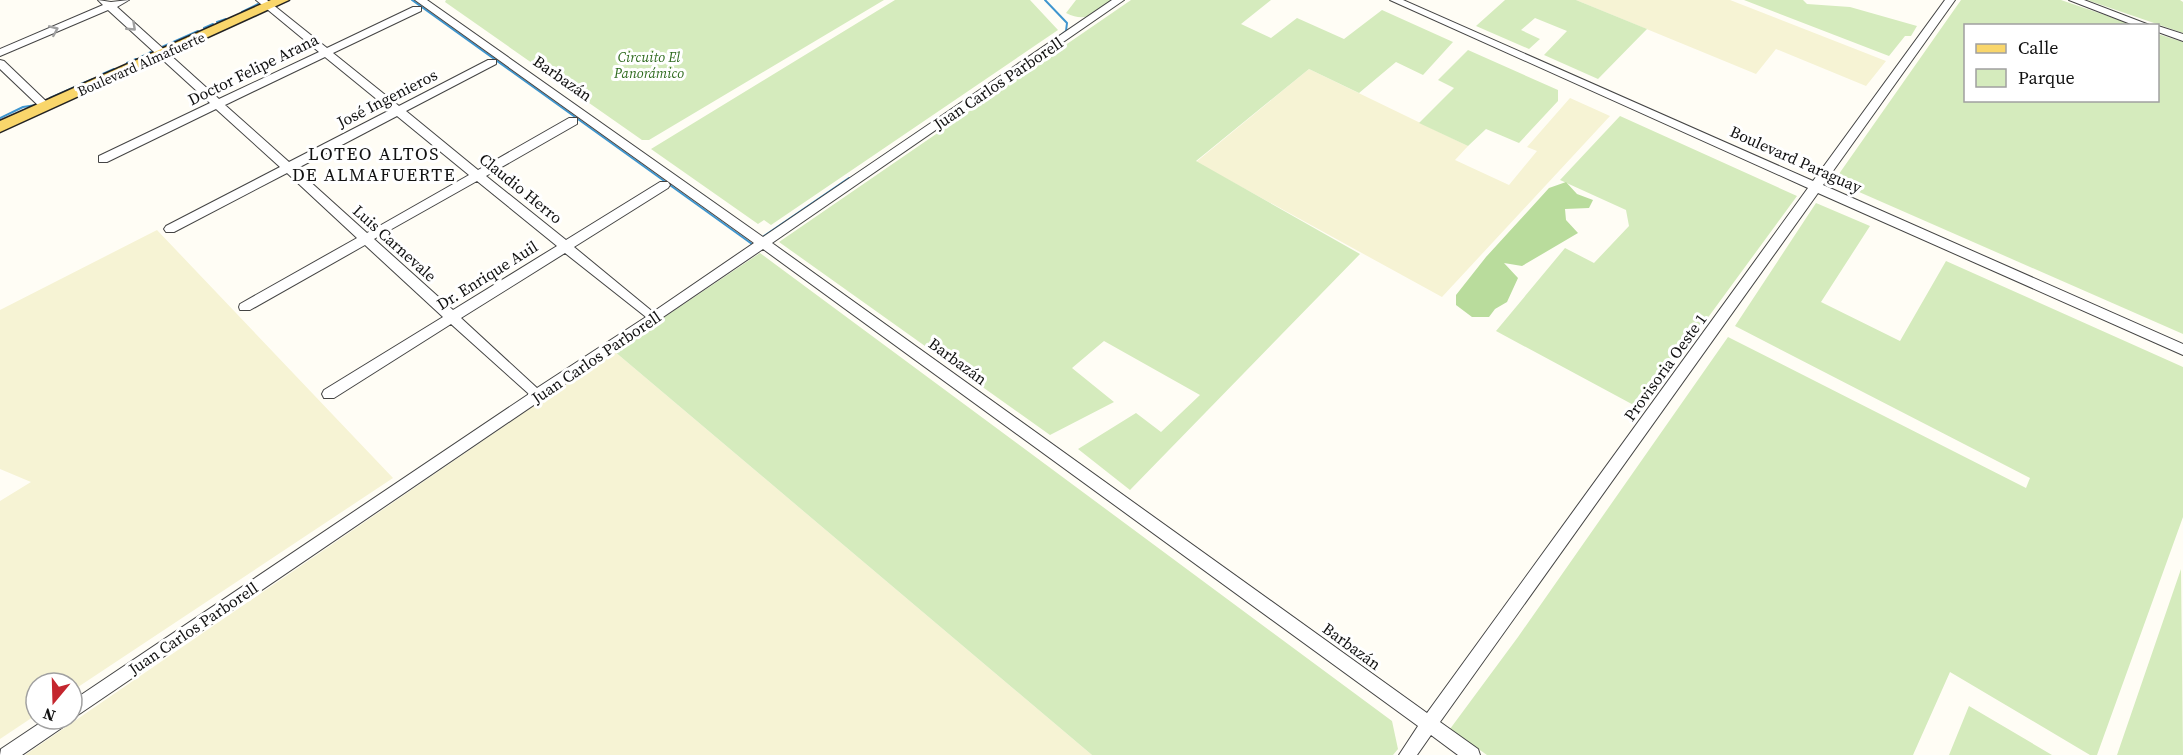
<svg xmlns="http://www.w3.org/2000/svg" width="2183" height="755" viewBox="0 0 2183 755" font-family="'Source Serif 4',serif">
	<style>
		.farmland { fill: #f6f3d4 }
		.green { fill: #d5ebbd }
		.forest { fill: #b9dc9c }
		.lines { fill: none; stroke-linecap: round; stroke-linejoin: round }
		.stream { stroke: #3f96cf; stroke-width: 2 }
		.minor-casing { stroke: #444; stroke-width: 2 }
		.major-casing { stroke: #222; stroke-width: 3 }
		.minor { fill: #fff; fill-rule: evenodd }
		.major { fill: #f9d66b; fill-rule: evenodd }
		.oneway { stroke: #a0a0a0 }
		.labels { text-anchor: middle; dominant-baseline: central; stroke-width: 6; stroke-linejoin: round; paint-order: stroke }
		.far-park-label { font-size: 14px; font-style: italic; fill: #2f6b1f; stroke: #fff }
		.far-street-label { font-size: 14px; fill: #111; stroke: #fff }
		.street-label { font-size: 16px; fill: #111; stroke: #fff }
		.neighbourhood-label { font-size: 18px; letter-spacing: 1.5px; fill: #111; stroke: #fff }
	</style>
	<rect width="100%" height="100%" fill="#fffdf5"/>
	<!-- farmland -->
	<path class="farmland" d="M1576 0H1730L1886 61 1866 86 1776 49 1756 74Z
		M1309 69 1468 146 1455 160 1509 185 1537 151 1527 147 1570 98 1610 116 1442 297 1196 162Z
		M157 230 393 478 72 691V683H36V715L0 739V501L31 482 0 469V310Z
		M614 351 1092 755H25Z"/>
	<!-- green -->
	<path class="green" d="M446 0H884L649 140H642L445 2Z
		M895 0H1030L1058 30 771 225 764 220 758 224 651 149Z
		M1076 0H1112C1094 12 1088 24 1066 13Z
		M1131 0H1271L1241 24 1271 38 1297 18 1344 39 1382 10 1453 42 1423 75 1396 62 1359 93 1309 69 1196 161 1360 254 1130 490 1078 449 1136 413 1161 432 1200 395 1104 341 1072 368 1114 402 1050 435 779 242Z
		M1505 0H1576L1647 29 1598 79 1544 55 1567 31 1535 18 1521 30 1540 39 1529 49 1476 26Z
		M1744 0H1803L1807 4 1850 7 1917 26 1911 36H1905L1889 56Z
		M1961 0H2061L2134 25 1966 26V100H2158V34L2183 42V334L1834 181Z
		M2087 0H2180L2183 2V33Z
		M1468 50 1558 90V101L1519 143 1486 129 1468 146 1419 123 1454 88 1438 80Z
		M1620 116 1797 196 1641 409 1496 331 1565 248 1594 263 1629 226 1626 210 1560 180Z
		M1816 203 1870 226 1821 302 1900 341 1946 261 2183 367V517L2097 755H2090L1950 672 1913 755H1487L1450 729 1518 637 1728 337 2026 488 2030 478 1735 326Z
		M760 253 1392 721 1398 749 1393 755H1092L614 351Z
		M2181 569 2183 755H2117Z
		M1969 706 2052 755H1949Z"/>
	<!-- forest -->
	<path class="forest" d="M1566 182 1577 194 1593 200 1589 208 1565 209 1566 220 1578 233 1522 266 1504 263 1518 278 1507 302 1495 309 1489 317H1472L1456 305V295L1486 257 1549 188Z"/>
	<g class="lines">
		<!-- stream -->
		<path class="stream" d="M412 0 752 244
			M1045 0 1067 23 1066 31 1059 37
			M242 12 258 4
			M217 22 226 19
			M204 28 213 24
			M162 47 198 31
			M141 57 151 52
			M127 63 136 59
			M98 76 114 69
			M81 84 93 79
			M50 98 75 87
			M0 118 23 107 36 105
			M764 236 849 178"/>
		<!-- minor casing -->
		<g class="minor-casing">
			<path id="minor" d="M98 0 111 2 129 0 117 7 219 99 319 52 256 0H267L327 48 413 7H421V11L333 53 399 106 488 60H496V64L406 111 478 170 569 118H577V124L486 176 566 240 660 182H668L670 185 668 188 574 247 653 312 754 243 415 0H427L763 237 1112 0H1124L772 243 1427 713 1808 188 1390 0H1403L1813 181 1945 0H1955L1823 185 2183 344V355L1818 193 1440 722 1478 749 1480 755H1458L1431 735 1417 755H1399L1418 726 763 249 72 719V701L529 394 451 324 334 398H324L322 394 324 390 443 317 365 245 250 310H240L239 307 240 304 357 238 287 173 174 232H166L164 229 166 226 280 167 216 109 107 162H99V156L210 103 108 10 0 56V49L103 5ZM325 57 390 110 289 162 225 105ZM397 116 469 175 367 233 296 169ZM477 181 557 246 453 310 374 239ZM565 253 646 317 537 388 461 318Z
				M2069 0H2084L2152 26H2136Z
				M2158 26 2183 34V41L2158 32Z
				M0 60 4 61 50 105V109H42L0 69Z
				M46 719H68L66 725 22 755H0L1 749Z"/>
		</g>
		<!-- major casing -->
		<g class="major-casing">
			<path id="major" d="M271 0H289L0 132V121Z"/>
		</g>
		<!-- minor -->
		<use href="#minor" class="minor"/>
		<!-- major -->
		<use href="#major" class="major"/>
	</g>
	<!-- one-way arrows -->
	<defs><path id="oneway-chevron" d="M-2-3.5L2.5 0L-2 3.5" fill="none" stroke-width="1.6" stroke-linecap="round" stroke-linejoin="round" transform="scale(1.5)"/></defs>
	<g class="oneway">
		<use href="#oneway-chevron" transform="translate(132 27) rotate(43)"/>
		<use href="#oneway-chevron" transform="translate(54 30) rotate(-23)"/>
	</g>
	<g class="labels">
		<!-- far-park labels -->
		<g class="far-park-label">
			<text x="649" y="57">Circuito El<tspan x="649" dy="16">Panorámico</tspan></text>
		</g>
		<!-- far-street labels -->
		<g class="far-street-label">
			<text transform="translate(141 64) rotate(-24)">Boulevard Almafuerte</text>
		</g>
		<!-- street labels -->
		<g class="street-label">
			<text transform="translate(253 69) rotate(-26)">Doctor Felipe Arana</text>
			<text transform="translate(563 78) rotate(35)">Barbazán</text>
			<text transform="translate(998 83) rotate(-34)">Juan Carlos Parborell</text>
			<text transform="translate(387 98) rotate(-27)">José Ingenieros</text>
			<text transform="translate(1796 159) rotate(24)">Boulevard Paraguay</text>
			<text transform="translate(521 188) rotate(39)">Claudio Herro</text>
			<text transform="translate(395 243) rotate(42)">Luis Carnevale</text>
			<text transform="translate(487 275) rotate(-32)">Dr. Enrique Auil</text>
			<text transform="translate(596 357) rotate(-34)">Juan Carlos Parborell</text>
			<text transform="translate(958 361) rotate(36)">Barbazán</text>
			<text transform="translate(1665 367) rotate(-54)">Provisoria Oeste 1</text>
			<text transform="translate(193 628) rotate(-34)">Juan Carlos Parborell</text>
			<text transform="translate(1352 646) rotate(36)">Barbazán</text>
		</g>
		<!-- neighbourhood labels -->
		<g class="neighbourhood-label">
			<text x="374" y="153">LOTEO ALTOS<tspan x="374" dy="21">DE ALMAFUERTE</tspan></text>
		</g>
	</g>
	<!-- legend -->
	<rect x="1964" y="24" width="195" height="78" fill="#ffffff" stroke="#a0a0a0" stroke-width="1.5"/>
	<rect x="1976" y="44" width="30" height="9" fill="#f9d66b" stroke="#a0a0a0" stroke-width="1.5"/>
	<text x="2018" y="54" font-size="18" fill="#111111">Calle</text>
	<rect x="1976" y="69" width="30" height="18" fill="#d5ebbd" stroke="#a0a0a0" stroke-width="1.5"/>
	<text x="2018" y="84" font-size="18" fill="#111111">Parque</text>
	<!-- north arrow -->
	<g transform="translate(54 701) rotate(199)"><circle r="28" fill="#ffffff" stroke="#a0a0a0" stroke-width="1.5"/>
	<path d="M0-4.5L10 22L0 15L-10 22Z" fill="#c4262e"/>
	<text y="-9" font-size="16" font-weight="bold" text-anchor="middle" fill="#111111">N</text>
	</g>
</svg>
